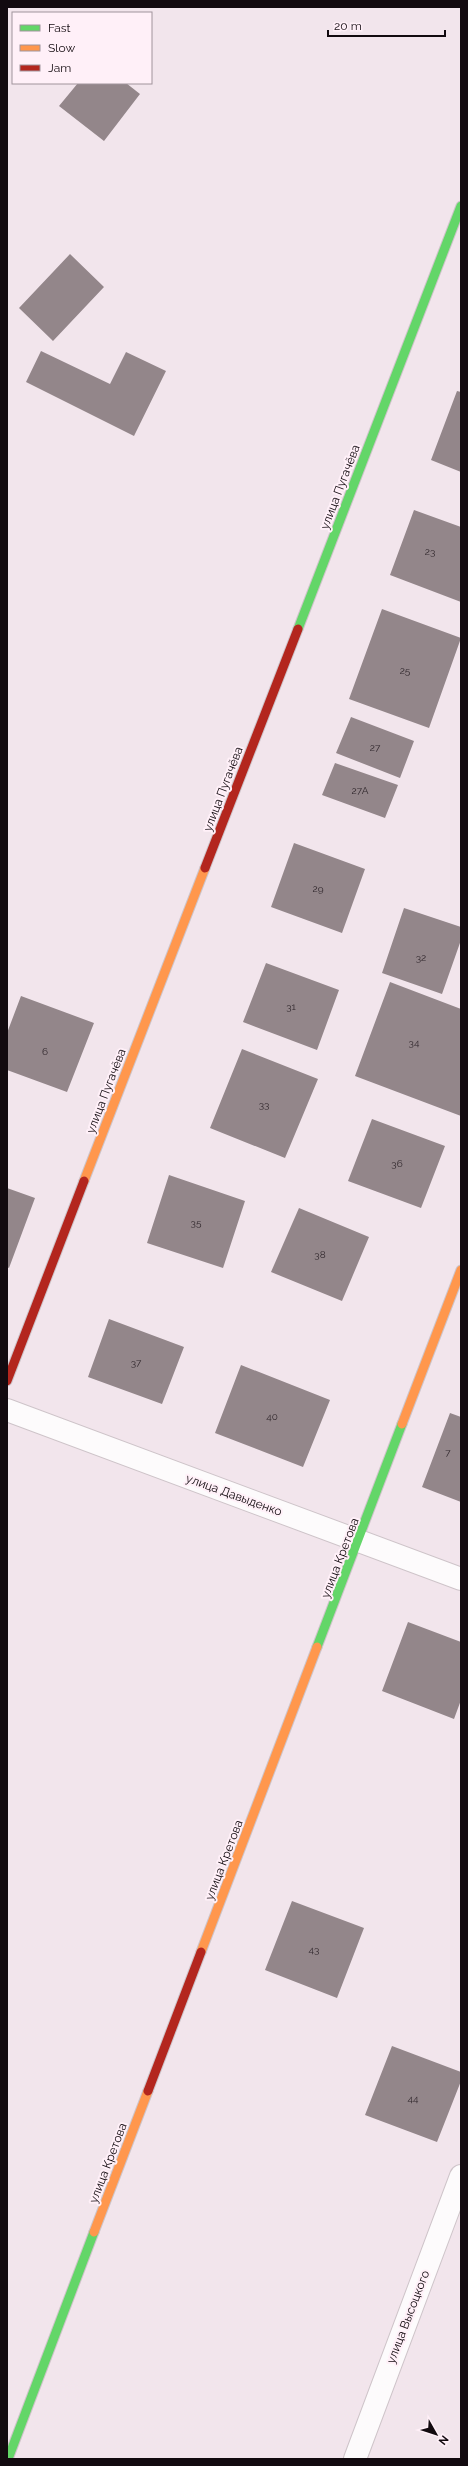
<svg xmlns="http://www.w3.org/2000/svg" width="468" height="2466" viewBox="0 0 468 2466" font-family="Raleway,sans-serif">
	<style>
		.building { fill: #93868a }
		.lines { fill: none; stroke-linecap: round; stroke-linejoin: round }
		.street-casing { stroke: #cec4c9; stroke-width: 24 }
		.fast-casing { stroke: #cec4c9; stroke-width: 11 }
		.slow-casing { stroke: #cec4c9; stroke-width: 11 }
		.jam-casing { stroke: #cec4c9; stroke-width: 11 }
		.street { stroke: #fdfbfc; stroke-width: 22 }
		.fast { stroke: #63d668; stroke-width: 9 }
		.slow { stroke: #ff974d; stroke-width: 9 }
		.jam { stroke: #b3261e; stroke-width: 9 }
		.labels { text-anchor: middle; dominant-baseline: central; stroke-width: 4; stroke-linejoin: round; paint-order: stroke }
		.number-label { font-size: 10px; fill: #32292e }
		.street-label { font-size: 12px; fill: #120a0f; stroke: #fff0f8 }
	</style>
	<rect width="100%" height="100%" fill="#f2e5ec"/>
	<!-- building -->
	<path class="building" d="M78 83H126L140 94 104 141 59 106Z
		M70 254 104 287 53 341 19 308Z
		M41 351 110 384 126 352 166 371 134 436 26 382Z
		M457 391 461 392V472L431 460Z
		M414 510 461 527V602L390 575Z
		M382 609 461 638 429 728 349 699Z
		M351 717 414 741 400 778 336 753Z
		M335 763 398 785 385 818 322 795Z
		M294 843 365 869 342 933 271 907Z
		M404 908 461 927V940L442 994 382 973Z
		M266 963 339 990 317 1050 243 1022Z
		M390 982 461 1009V1116L355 1076Z
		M21 996 94 1023 67 1092 7 1070V1033Z
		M242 1049 318 1079 285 1158 210 1128Z
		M372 1119 445 1146 421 1208 348 1181Z
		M169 1175 245 1201 223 1268 147 1243Z
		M7 1188 35 1198 9 1268 7 1267Z
		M299 1208 369 1237 342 1301 271 1272Z
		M109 1319 184 1347 162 1404 88 1377Z
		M241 1365 330 1400 303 1467 215 1433Z
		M450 1413 461 1417V1502L422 1487Z
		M408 1622 461 1642V1700L454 1719 382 1691Z
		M292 1901 364 1928 337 1998 265 1970Z
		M392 2046 461 2072V2081L437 2142 365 2115Z"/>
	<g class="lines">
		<!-- street casing -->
		<g class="street-casing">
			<path id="street" d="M7 1410 461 1579
				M355 2459 461 2176"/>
		</g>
		<!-- fast casing -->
		<g class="fast-casing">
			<path id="fast" d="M298 629 461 206
				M317 1647 402 1424
				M8 2459 94 2232"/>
		</g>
		<!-- slow casing -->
		<g class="slow-casing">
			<path id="slow" d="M84 1181 205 868
				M402 1424 461 1270
				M201 1952 317 1647
				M94 2232 148 2091"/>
		</g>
		<!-- jam casing -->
		<g class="jam-casing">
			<path id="jam" d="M205 868 298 629
				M7 1381 84 1181
				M148 2091 201 1952"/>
		</g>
		<!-- street -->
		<use href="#street" class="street"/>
		<!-- fast -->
		<use href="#fast" class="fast"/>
		<!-- slow -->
		<use href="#slow" class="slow"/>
		<!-- jam -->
		<use href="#jam" class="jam"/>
	</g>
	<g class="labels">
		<!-- number labels -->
		<g class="number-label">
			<text x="430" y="551">23</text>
			<text x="405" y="670">25</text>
			<text x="375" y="747">27</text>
			<text x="360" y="790">27А</text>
			<text x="318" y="888">29</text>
			<text x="421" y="957">32</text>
			<text x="291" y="1006">31</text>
			<text x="414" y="1042">34</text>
			<text x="45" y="1051">6</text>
			<text x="264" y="1104">33</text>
			<text x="397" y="1163">36</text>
			<text x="196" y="1222">35</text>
			<text x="320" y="1254">38</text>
			<text x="136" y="1362">37</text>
			<text x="272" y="1416">40</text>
			<text x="448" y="1452">7</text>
			<text x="314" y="1949">43</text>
			<text x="413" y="2098">44</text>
		</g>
		<!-- street labels -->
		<g class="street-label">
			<text transform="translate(340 487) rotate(-69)">улица Пугачёва</text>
			<text transform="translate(223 789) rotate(-69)">улица Пугачёва</text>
			<text transform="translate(106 1091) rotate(-69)">улица Пугачёва</text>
			<text transform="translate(234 1495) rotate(20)">улица Давыденко</text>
			<text transform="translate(340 1558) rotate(-69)">улица Кретова</text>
			<text transform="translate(224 1860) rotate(-69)">улица Кретова</text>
			<text transform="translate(108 2163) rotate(-69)">улица Кретова</text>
			<text transform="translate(408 2317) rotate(-69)">улица Высоцкого</text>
		</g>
	</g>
	<!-- border -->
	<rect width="468" height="2466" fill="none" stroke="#120a0f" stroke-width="16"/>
	<!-- legend -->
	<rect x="12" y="12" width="140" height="72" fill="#fff0f8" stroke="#a0949b"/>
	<rect x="20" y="25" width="20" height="6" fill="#63d668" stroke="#a0949b"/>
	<text x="48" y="32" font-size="12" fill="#120a0f">Fast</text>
	<rect x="20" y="45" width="20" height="6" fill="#ff974d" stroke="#a0949b"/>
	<text x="48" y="52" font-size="12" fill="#120a0f">Slow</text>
	<rect x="20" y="65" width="20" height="6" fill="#b3261e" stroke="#a0949b"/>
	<text x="48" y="72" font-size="12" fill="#120a0f">Jam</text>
	<!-- north arrow -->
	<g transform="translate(436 2434) rotate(129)" stroke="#fff0f8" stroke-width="3" paint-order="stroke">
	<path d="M0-3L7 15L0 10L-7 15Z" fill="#120a0f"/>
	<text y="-6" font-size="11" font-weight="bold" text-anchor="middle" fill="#120a0f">N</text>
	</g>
	<!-- scale -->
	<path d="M328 30v6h117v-6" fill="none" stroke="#120a0f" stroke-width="2"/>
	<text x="334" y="30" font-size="12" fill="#120a0f" stroke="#fff0f8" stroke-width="3" paint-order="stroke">20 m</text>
</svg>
